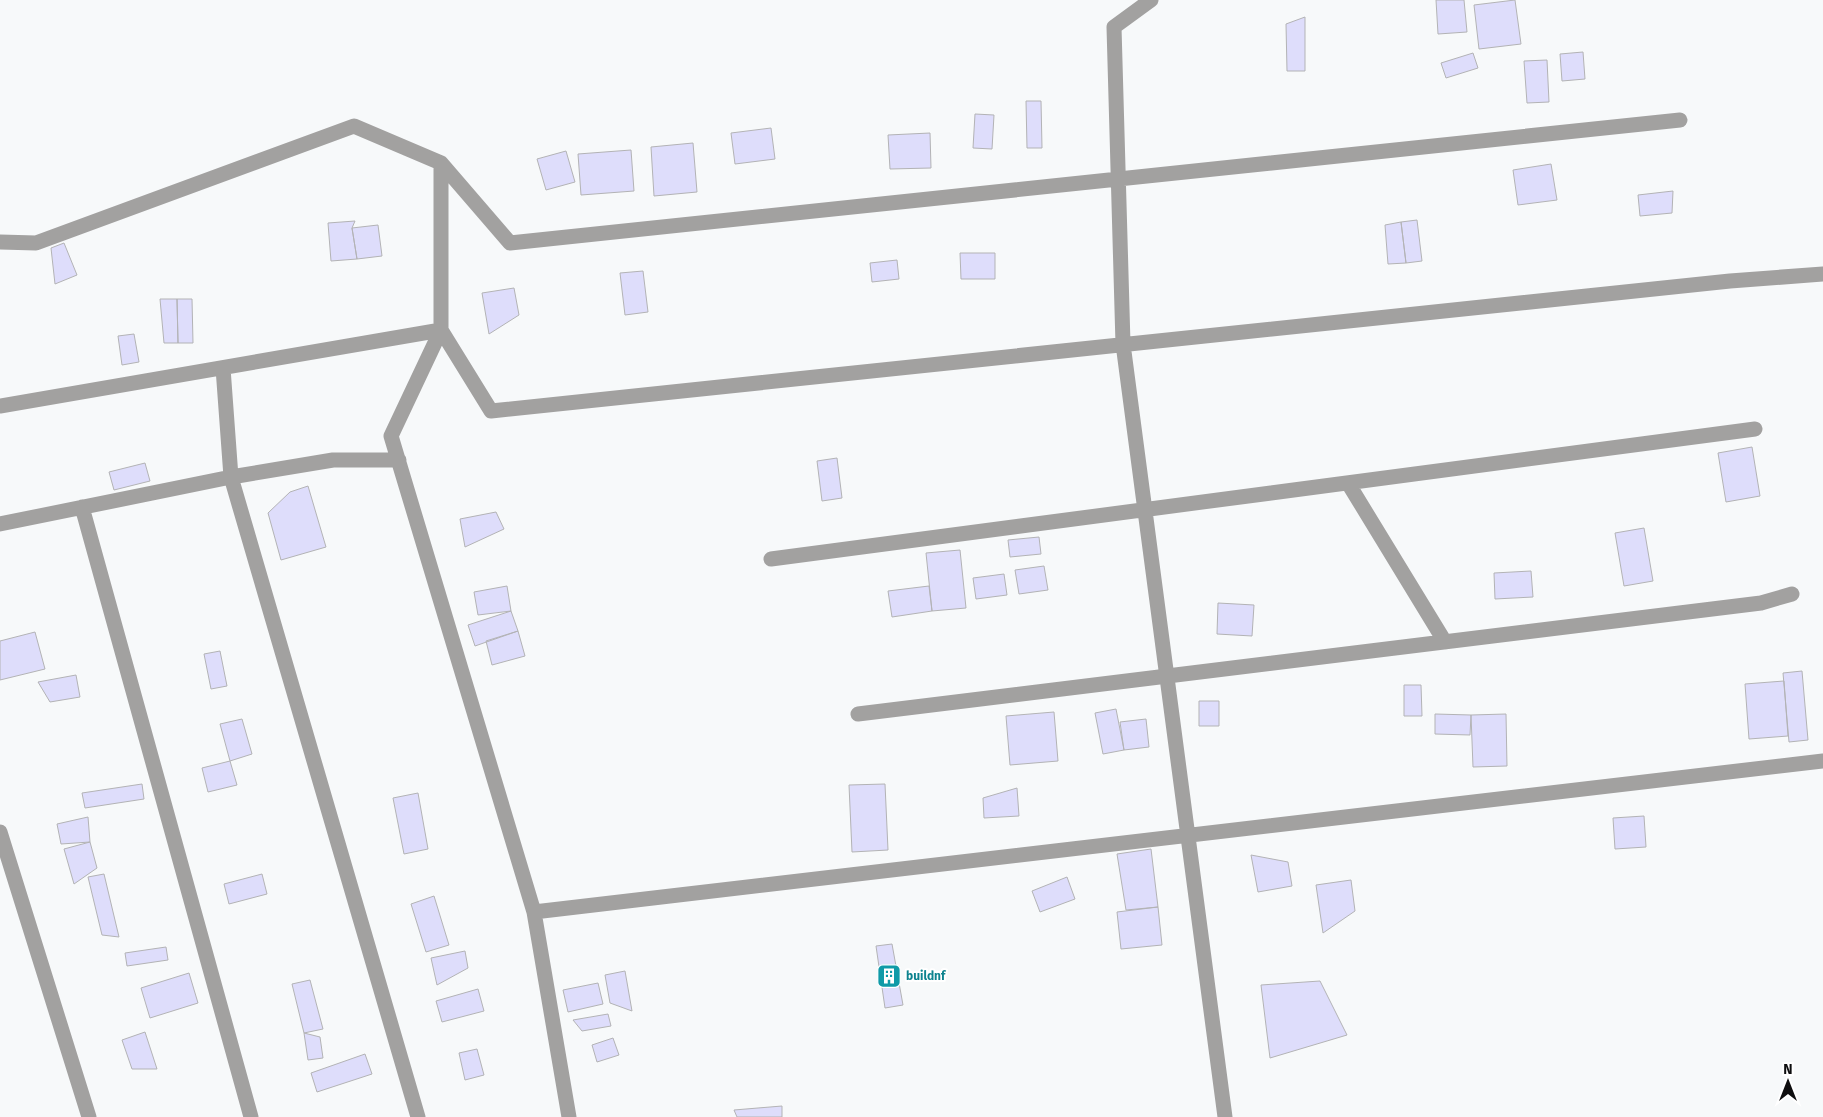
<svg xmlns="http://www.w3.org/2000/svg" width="1823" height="1117" viewBox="0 0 1823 1117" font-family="'Fira Sans',sans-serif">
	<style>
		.building { fill: #deddfb; stroke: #b3b3b5 }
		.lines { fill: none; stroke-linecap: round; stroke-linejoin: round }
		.minor { stroke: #a2a1a0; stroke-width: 15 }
		.labels { text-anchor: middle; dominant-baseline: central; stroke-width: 4; stroke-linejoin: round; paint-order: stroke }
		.culture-label { font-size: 12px; font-weight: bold; fill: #0d838f; stroke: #fff; text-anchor: start }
	</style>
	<rect width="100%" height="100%" fill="#f7f9fa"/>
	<!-- building -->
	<path class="building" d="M1436 0H1464L1467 32 1438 34Z
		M1515 0 1521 44 1479 49 1474 5Z
		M1305 17V71H1287L1286 24Z
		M1583 52 1585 79 1562 81 1560 54Z
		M1473 53 1478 68 1446 78 1441 63Z
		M1547 60 1549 102 1527 103 1524 61Z
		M1026 101H1041L1042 148H1027Z
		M975 114 994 115 992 149 973 148Z
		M771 128 775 159 735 164 731 133Z
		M930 133 931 168 890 169 888 135Z
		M693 143 697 192 654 196 651 147Z
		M631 150 634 191 581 195 578 154Z
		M566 151 575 182 546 190 537 159Z
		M1551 164 1557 200 1518 205 1513 170Z
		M1673 191 1672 213 1640 216 1638 195Z
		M1417 220 1422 261 1406 263 1401 222Z
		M355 221 352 228 357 259 331 261 328 223Z
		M1401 222 1406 263 1388 264 1385 225Z
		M378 225 382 256 357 259 352 228Z
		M64 243 77 275 55 284 51 248Z
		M960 253H995V279H961Z
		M897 260 899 279 872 282 870 263Z
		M643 271 648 312 625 315 620 273Z
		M514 288 519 315 489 334 482 293Z
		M160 299H177L178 343H164Z
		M177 299H192L193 343H178Z
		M134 334 139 362 122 365 118 336Z
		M1752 447 1760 496 1726 502 1718 453Z
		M837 458 842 498 822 501 817 461Z
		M145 463 150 481 114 490 109 472Z
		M308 486 326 547 281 560 268 513 290 492Z
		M496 512 504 529 465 547 460 519Z
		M1644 528 1653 581 1624 586 1615 533Z
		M1039 537 1041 554 1010 557 1008 540Z
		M960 550 966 608 932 611 926 553Z
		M1044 566 1048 590 1019 594 1015 570Z
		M1531 571 1533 597 1495 599 1494 573Z
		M1004 574 1007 595 976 599 973 578Z
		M507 586 511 611 478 615 474 592Z
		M929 586 932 611 892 617 888 591Z
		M1218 603 1254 605 1252 636 1217 634Z
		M511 611 518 631 475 646 468 625Z
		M518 631 525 656 492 665 486 641Z
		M35 632 45 669 0 680V641Z
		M220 651 227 686 211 689 204 654Z
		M1802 671 1808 740 1789 742 1783 673Z
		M76 675 80 697 50 702 38 682Z
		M1784 681 1788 736 1749 739 1745 684Z
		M1404 685H1421L1422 716H1404Z
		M1199 701H1219V726H1199Z
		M1116 709 1124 750 1103 754 1095 713Z
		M1054 712 1058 761 1010 765 1006 716Z
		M1435 714 1471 715 1470 735 1435 734Z
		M1506 714 1507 766 1473 767 1471 715Z
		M242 719 252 754 230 761 220 724Z
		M1146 719 1149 747 1124 750 1120 722Z
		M230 761 237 785 208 792 202 768Z
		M142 784 144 799 85 808 82 793Z
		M885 784 888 850 852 852 849 785Z
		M1017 788 1019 816 984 818 983 798Z
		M418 793 428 849 404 854 393 798Z
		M1644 816 1646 847 1615 849 1613 818Z
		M88 817 90 842 61 844 57 824Z
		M90 842 97 868 74 884 64 849Z
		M1151 849 1158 907 1126 910 1117 854Z
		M1251 855 1288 862 1292 886 1258 892Z
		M104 874 119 937 102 935 88 877Z
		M262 874 267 894 229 904 224 884Z
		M1067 877 1075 899 1040 912 1032 891Z
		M1351 880 1355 911 1323 933 1316 885Z
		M434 896 449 945 426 952 411 904Z
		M1158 907 1162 945 1121 949 1117 912Z
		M892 944 903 1005 885 1008 876 946Z
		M166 947 168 960 127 966 125 953Z
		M465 951 468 968 437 985 431 958Z
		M625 971 632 1011 610 1003 605 975Z
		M189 973 198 1003 150 1018 141 988Z
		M310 980 323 1029 304 1033 292 984Z
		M1320 981 1347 1035 1270 1058 1261 985Z
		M598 983 603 1004 568 1012 563 990Z
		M478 989 484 1011 442 1022 436 1001Z
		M608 1014 611 1026 582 1031 573 1020Z
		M145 1032 157 1069H132L122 1040Z
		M304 1033 320 1037 323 1058 308 1060Z
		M613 1038 619 1055 597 1062 592 1045Z
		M477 1049 484 1075 465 1080 459 1053Z
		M365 1054 372 1074 317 1092 311 1073Z
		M782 1106V1117H737L734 1110Z"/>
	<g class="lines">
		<!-- minor -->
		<path class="minor" d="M1151 0 1114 27 1123 344 1225 1117
			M441 163V330L391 436 534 912 1823 761
			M0 242 36 243 354 126 441 163 510 243 1680 120
			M223 368 231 477 333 460H399
			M0 406 441 330 491 411 1730 281 1823 274
			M1348 483 1445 642
			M82 507 251 1117
			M0 524 231 477 418 1117
			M771 559 1755 429
			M858 714 1761 603 1792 594
			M0 832 89 1117
			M534 912 569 1117"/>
	</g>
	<!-- icons -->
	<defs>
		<g id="building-square" transform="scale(1.25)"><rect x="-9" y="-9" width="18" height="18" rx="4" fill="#0f9aa8" stroke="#fff"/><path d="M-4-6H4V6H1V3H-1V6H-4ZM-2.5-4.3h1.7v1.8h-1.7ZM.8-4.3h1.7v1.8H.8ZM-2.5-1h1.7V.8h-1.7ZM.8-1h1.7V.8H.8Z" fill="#fff"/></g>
	</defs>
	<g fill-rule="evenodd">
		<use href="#building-square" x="889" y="976"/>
	</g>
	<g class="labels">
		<!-- culture labels -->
		<g class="culture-label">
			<text x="906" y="976">buildnf</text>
		</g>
	</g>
	<!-- north arrow -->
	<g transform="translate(1788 1082)" stroke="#ffffff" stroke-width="4" paint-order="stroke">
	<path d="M0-4L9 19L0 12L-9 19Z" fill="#0e0e0f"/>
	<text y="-8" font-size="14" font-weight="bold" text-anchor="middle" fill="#0e0e0f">N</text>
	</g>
</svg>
